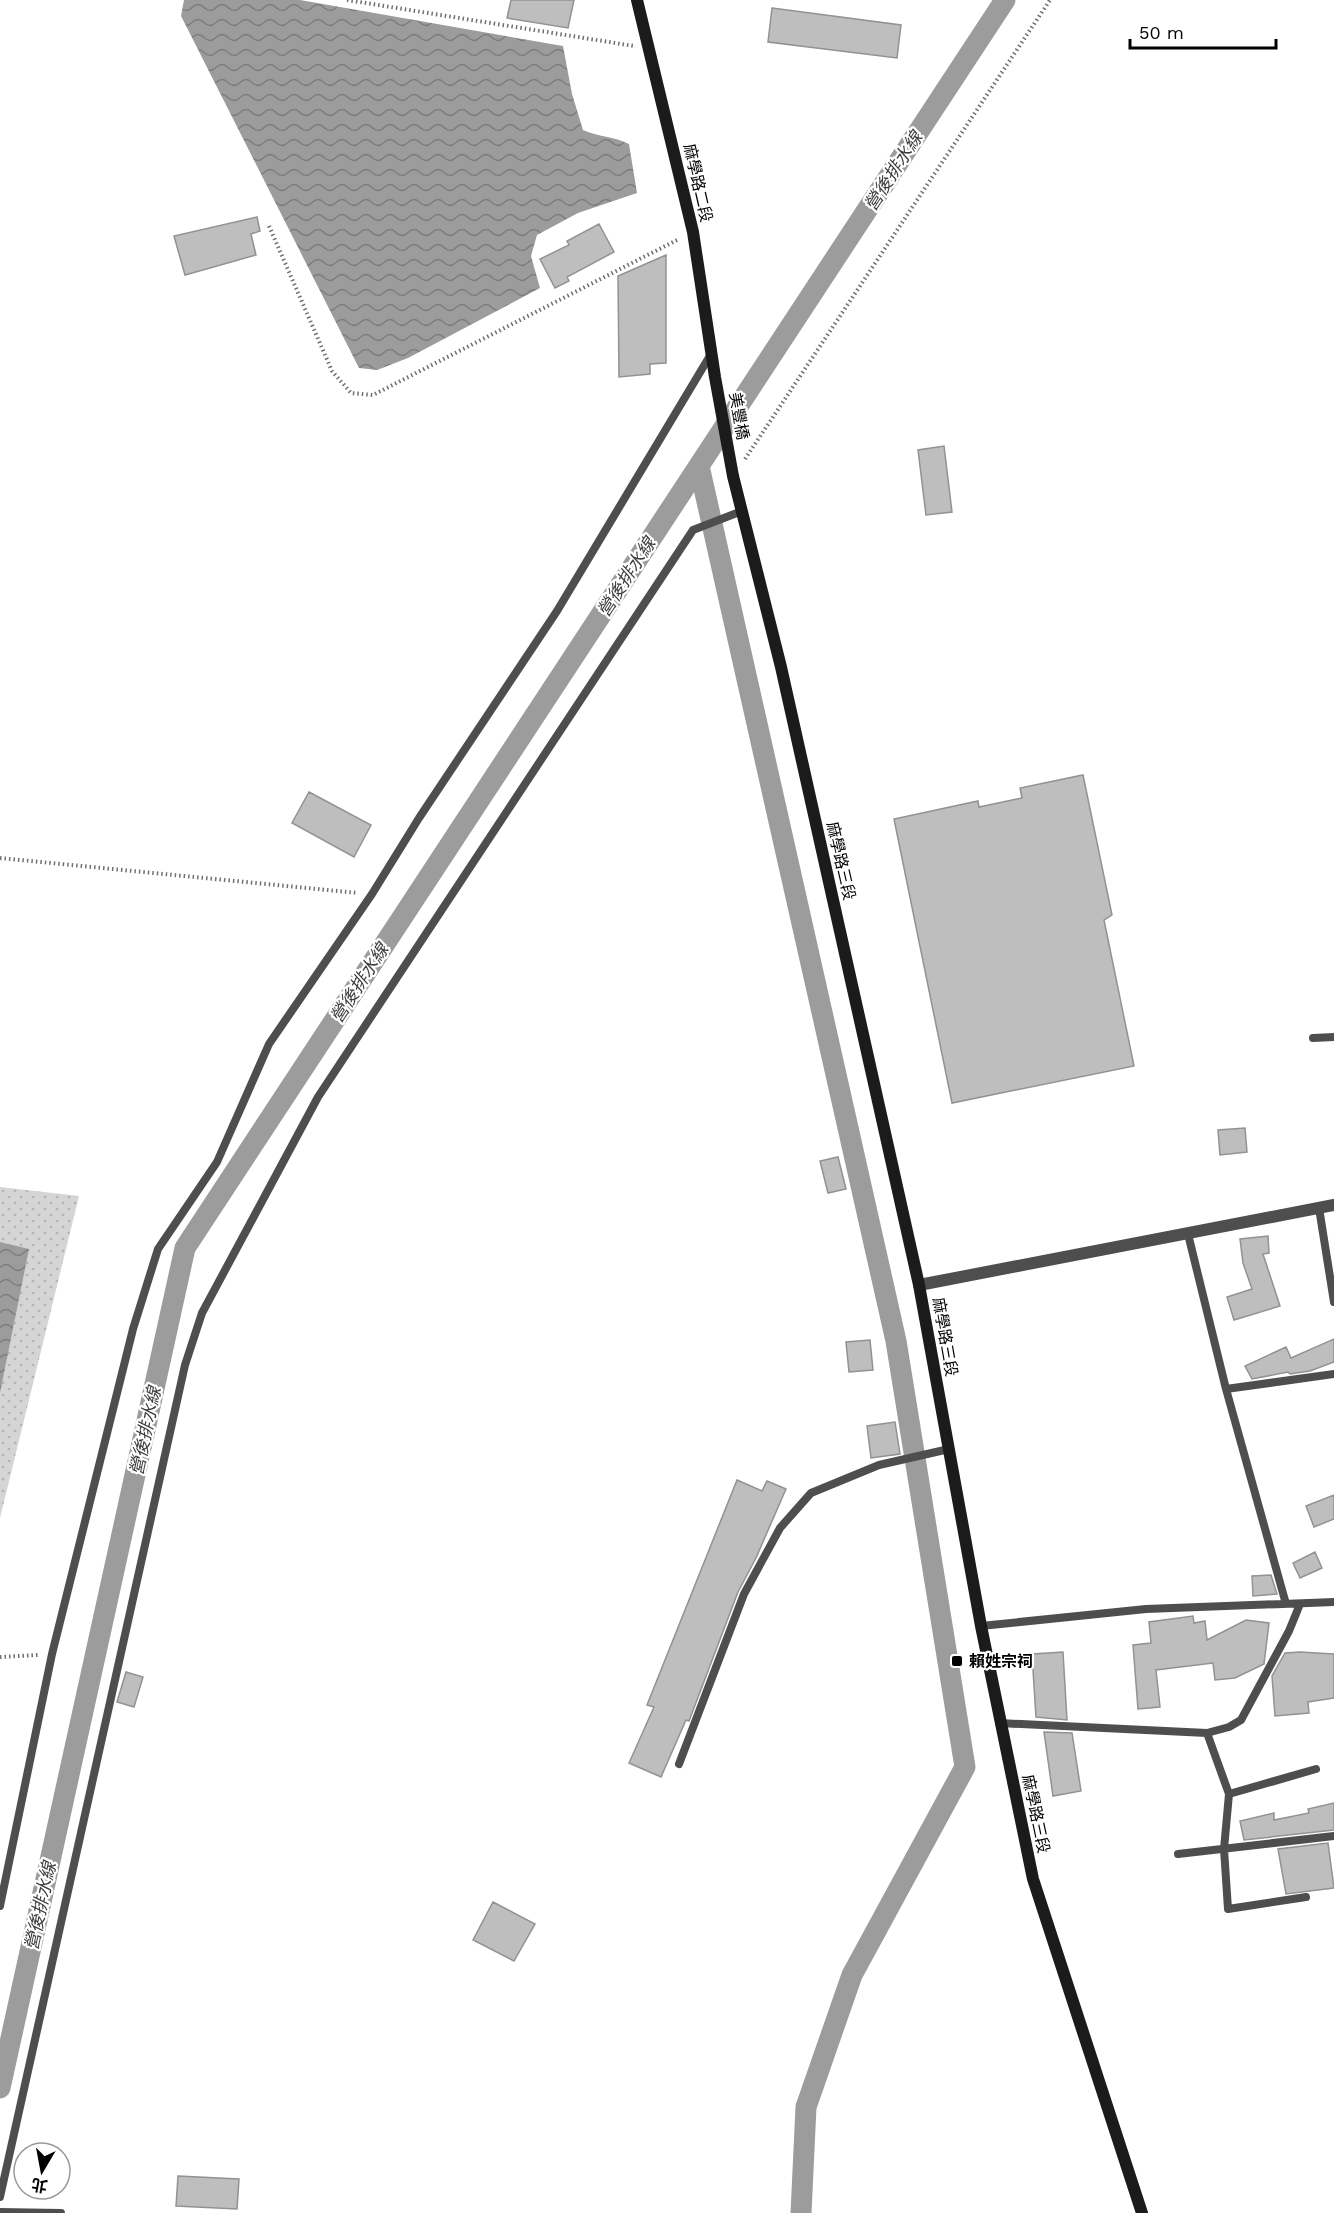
<svg xmlns="http://www.w3.org/2000/svg" width="1334" height="2213" viewBox="0 0 1334 2213" font-family="'Work Sans','Noto Sans TC',sans-serif">
	<style>
		.park { fill: url(#park-dots) }
		.water { fill: url(#water-waves) }
		.lines { fill: none; stroke-linecap: round; stroke-linejoin: round }
		.canal { stroke: #9c9c9c; stroke-width: 21 }
		.building { fill: #bebebe; stroke: #929292; stroke-width: 1.5 }
		.path { stroke: #707070; stroke-width: 4; stroke-dasharray: 1.5 3; stroke-linecap: butt }
		.service { stroke: #4e4e4e; stroke-width: 8 }
		.tertiary { stroke: #4e4e4e; stroke-width: 12 }
		.secondary { stroke: #1b1b1b; stroke-width: 12 }
		.poi-dot { fill: #000; stroke: #fff; stroke-width: 2 }
		.labels { text-anchor: middle; dominant-baseline: central; stroke-width: 4.5; stroke-linejoin: round; paint-order: stroke }
		.street-label { font-size: 16px; fill: #000; stroke: #fff }
		.poi-label { font-size: 16px; font-weight: bold; fill: #000; stroke: #fff; text-anchor: start }
		.water-label { font-size: 18px; font-style: italic; fill: #3d3d3d; stroke: #fff }
	</style>
	<defs>
		<pattern id="park-dots" width="8" height="8" patternUnits="userSpaceOnUse" patternTransform="scale(1.5)"><rect width="8" height="8" fill="#d5d5d5"/><path d="M2 2h.1M6 6h.1" fill="none" stroke="#b5b5b5" stroke-width="1.8" stroke-linecap="round"/></pattern>
		<pattern id="water-waves" width="16" height="10" patternUnits="userSpaceOnUse" patternTransform="scale(1.5)"><rect width="16" height="10" fill="#9c9c9c"/><path d="M0 5q4-4 8 0t8 0" fill="none" stroke="#7d7d7d"/></pattern>
	</defs>
	<rect width="100%" height="100%" fill="#fff"/>
	<!-- park -->
	<path class="park" d="M0 1187 79 1196 0 1518Z"/>
	<!-- water -->
	<path class="water" d="M184 0H300L563 46 572 94 583 130C598 137 614 136 629 144L637 193 578 213 537 235 531 256 540 288 408 358 377 370 359 368 181 16Z
		M0 1242 29 1249 0 1393Z"/>
	<g class="lines">
		<!-- canal -->
		<path class="canal" d="M699 466 896 1341 965 1767 852 1975 806 2107 801 2213
			M0 2088 185 1248 1005 0"/>
	</g>
	<!-- building -->
	<path class="building" d="M511 0H574L568 28 507 18Z
		M772 8 901 25 897 58 768 42Z
		M257 217 260 231 251 234 256 255 185 275 174 236Z
		M599 224 614 252 567 277 569 281 555 288 540 259 569 245 567 241Z
		M666 255V363L650 364V374L619 377 618 276Z
		M944 446 952 512 926 515 918 450Z
		M1083 775 1112 915 1104 920 1134 1066 952 1103 894 819 978 801 979 807 1022 798 1020 788Z
		M309 792 371 825 354 857 292 823Z
		M1245 1128 1247 1152 1220 1155 1218 1130Z
		M838 1157 846 1189 828 1193 820 1161Z
		M1268 1236 1269 1253 1263 1254 1280 1306 1234 1320 1227 1297 1252 1289 1243 1263 1240 1239Z
		M1334 1339V1362L1310 1371 1290 1374 1288 1372 1252 1379 1245 1366 1286 1347 1291 1358Z
		M870 1340 873 1370 849 1372 846 1342Z
		M895 1422 900 1454 871 1458 867 1426Z
		M737 1480 762 1491 767 1481 786 1489 756 1558 738 1592 689 1721 686 1720 661 1777 629 1763 654 1707 647 1705Z
		M1334 1495V1519L1314 1527 1306 1506Z
		M1315 1552 1322 1568 1300 1578 1293 1563Z
		M1271 1575 1277 1594 1253 1596 1252 1576Z
		M1193 1616 1194 1623 1205 1621 1207 1640 1246 1620 1269 1623 1264 1664 1235 1678 1215 1680 1213 1663 1156 1670 1160 1707 1138 1709 1133 1645 1151 1643 1149 1622Z
		M1063 1652 1067 1720 1036 1717 1032 1654Z
		M1300 1652 1334 1654V1698L1308 1702 1309 1713 1275 1716 1272 1676 1285 1653Z
		M126 1672 143 1677 134 1707 117 1702Z
		M1044 1732 1072 1733 1081 1791 1053 1796Z
		M1334 1803V1830L1244 1840 1240 1821 1274 1813V1820L1309 1813 1308 1809Z
		M1328 1843 1334 1888 1286 1894 1278 1849Z
		M493 1902 535 1924 514 1961 473 1940Z
		M178 2176 239 2179 237 2209 176 2206Z"/>
	<g class="lines">
		<!-- path -->
		<path class="path" d="M347 0 634 46
			M269 226 332 371 351 393 373 395 679 239
			M745 459 1050 0
			M0 858 358 893
			M0 1657 38 1655"/>
		<!-- service -->
		<path class="service" d="M1313 1038 1334 1037
			M1319 1208 1334 1302
			M1188 1234 1226 1389 1286 1604
			M1226 1389 1334 1374
			M981 1626 1146 1609 1334 1602
			M999 1723 1207 1733 1229 1727 1241 1720 1289 1631 1300 1604
			M1207 1733 1229 1794 1224 1849 1228 1909 1306 1897
			M679 1764 744 1594 780 1528 811 1493 879 1465 949 1449
			M1229 1794 1316 1769
			M1178 1854 1334 1836
			M0 1906 52 1654 133 1329 158 1249 217 1162 269 1044 372 894 419 818 557 611 711 354
			M0 2197 185 1365 202 1313 318 1097 693 530 742 511
			M0 2212 61 2213"/>
		<!-- tertiary -->
		<path class="tertiary" d="M919 1285 1334 1205"/>
		<!-- secondary -->
		<path class="secondary" d="M637 0 693 232 715 377 733 476 781 667 919 1285 981 1626 1033 1879 1142 2213"/>
	</g>
	<!-- markers -->
	<rect class="poi-dot" x="951" y="1655" width="12" height="12" rx="3"/>
	<g class="labels">
		<!-- street labels -->
		<g class="street-label">
			<text transform="translate(698 183) rotate(77)">麻學路二段</text>
			<text transform="translate(739 416) rotate(80)">美豐橋</text>
			<text transform="translate(841 861) rotate(77)">麻學路三段</text>
			<text transform="translate(945 1337) rotate(80)">麻學路三段</text>
			<text transform="translate(1036 1814) rotate(78)">麻學路三段</text>
		</g>
		<!-- poi labels -->
		<g class="poi-label">
			<text x="969" y="1661">賴姓宗祠</text>
		</g>
		<!-- water labels -->
		<g class="water-label">
			<text transform="translate(893 171) rotate(-57)">營後排水線</text>
			<text transform="translate(626 577) rotate(-57)">營後排水線</text>
			<text transform="translate(359 983) rotate(-57)">營後排水線</text>
			<text transform="translate(145 1431) rotate(-78)">營後排水線</text>
			<text transform="translate(40 1906) rotate(-78)">營後排水線</text>
		</g>
	</g>
	<!-- north arrow -->
	<g transform="translate(42 2171) rotate(190)"><circle r="28" fill="#ffffff" stroke="#999999" stroke-width="1.5"/>
	<path d="M0-4.5L10 22L0 15L-10 22Z" fill="#000000"/>
	<text y="-9" font-size="16" font-weight="bold" text-anchor="middle" fill="#000000">北</text>
	</g>
	<!-- scale -->
	<path d="M1130 39v9h146v-9" fill="none" stroke="#000000" stroke-width="3"/>
	<text x="1139" y="39" font-size="18" fill="#000000" stroke="#ffffff" stroke-width="4.5" paint-order="stroke">50 m</text>
</svg>
